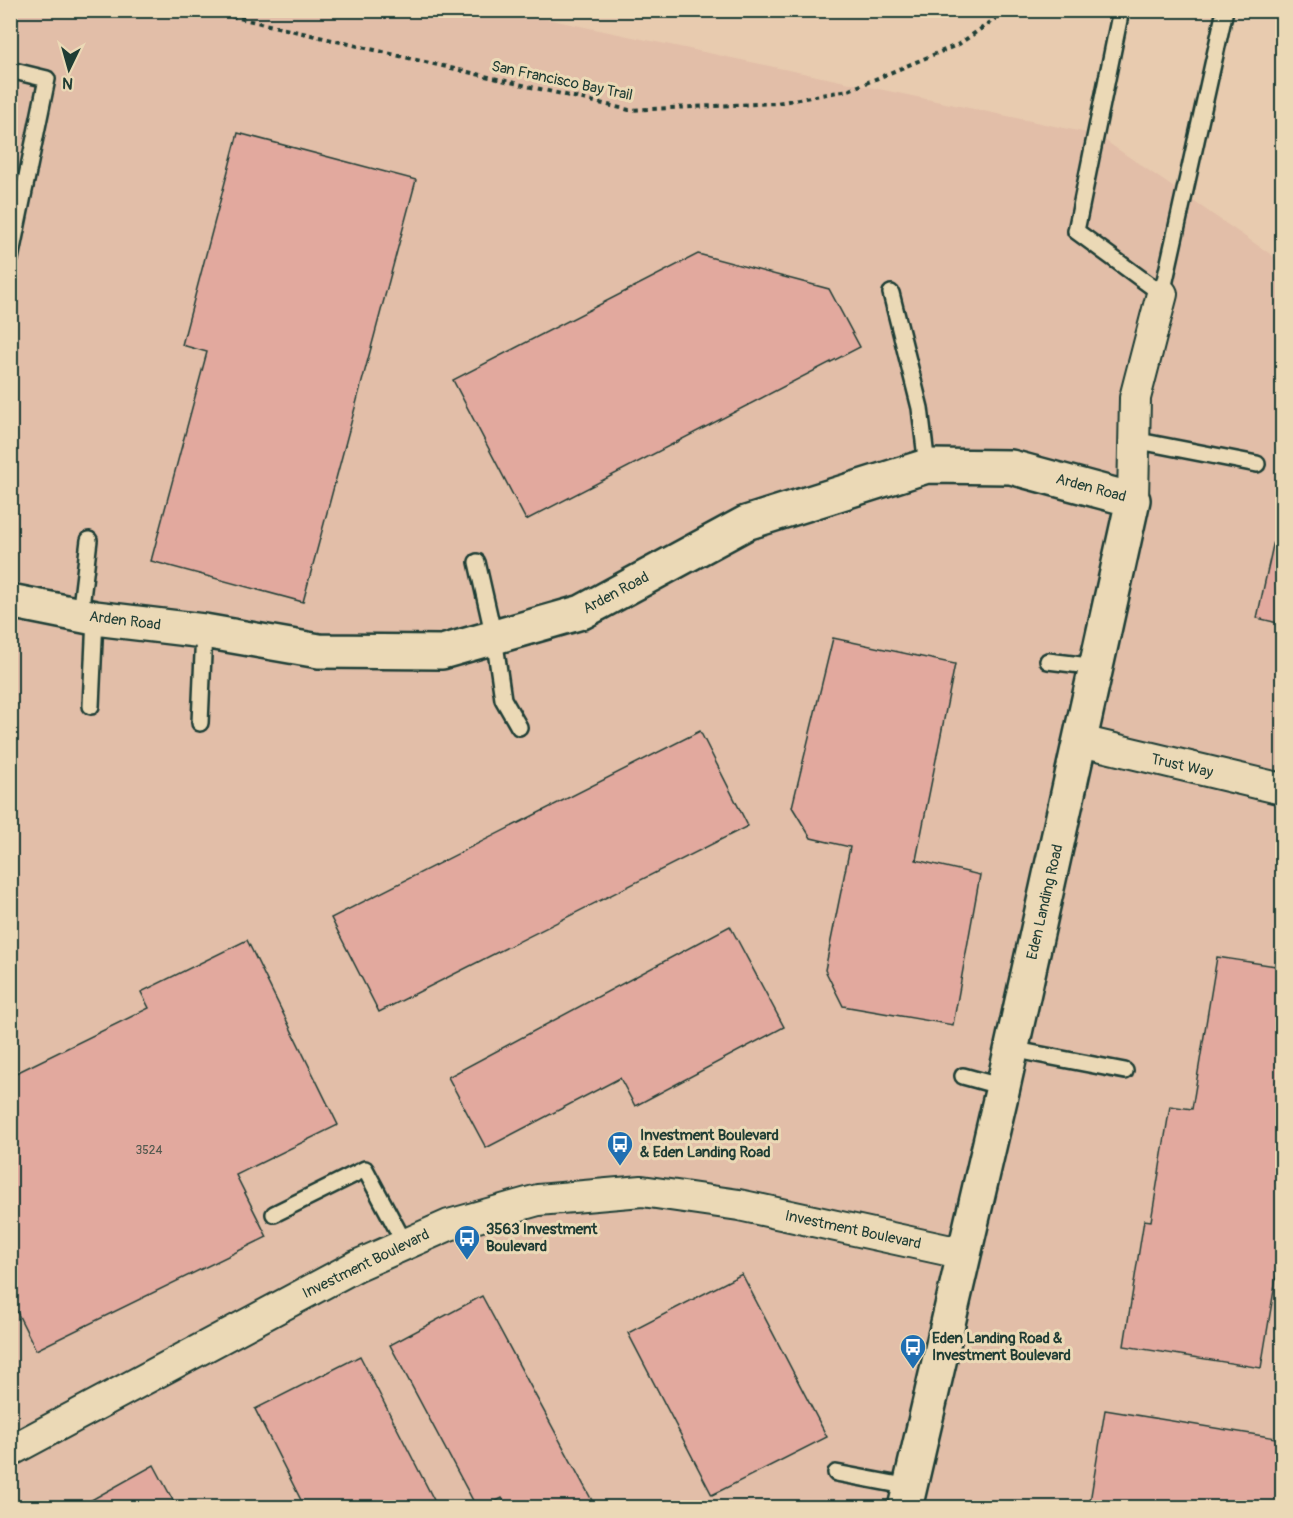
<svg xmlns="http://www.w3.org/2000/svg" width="1293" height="1518" viewBox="0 0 1293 1518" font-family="Pangolin,sans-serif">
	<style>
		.built { fill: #e2bea8 }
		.building { fill: #e2a99e; stroke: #1f3d34; stroke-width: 1.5 }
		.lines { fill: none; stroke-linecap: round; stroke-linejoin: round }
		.service-casing { stroke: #1f3d34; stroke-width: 20 }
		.minor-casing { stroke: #1f3d34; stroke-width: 34 }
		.tertiary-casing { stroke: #1f3d34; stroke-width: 38 }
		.path { stroke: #1f3d34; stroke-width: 4; stroke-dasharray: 4.5 4.5; stroke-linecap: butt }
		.service { stroke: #ebd9b6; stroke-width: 15 }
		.minor { stroke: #ebd9b6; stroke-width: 30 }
		.tertiary { stroke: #ebd9b6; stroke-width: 33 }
		.labels { text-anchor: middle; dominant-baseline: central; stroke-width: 6; stroke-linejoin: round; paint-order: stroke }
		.number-label { font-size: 12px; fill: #50584e }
		.street-label { font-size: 15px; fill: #1f3d34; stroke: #ebd9b6 }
		.poi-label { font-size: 15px; font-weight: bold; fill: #1f3d34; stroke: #ebd9b6; text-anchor: start }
	</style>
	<rect width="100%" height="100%" fill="#e8cbaf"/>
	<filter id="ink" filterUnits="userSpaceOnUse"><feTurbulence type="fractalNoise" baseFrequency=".0167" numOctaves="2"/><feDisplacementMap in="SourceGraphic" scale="12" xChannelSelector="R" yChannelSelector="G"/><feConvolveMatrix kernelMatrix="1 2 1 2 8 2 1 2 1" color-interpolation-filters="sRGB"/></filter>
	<g filter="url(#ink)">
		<!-- built -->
		<path class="built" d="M10 11H509L1097 135 1282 262V1507H11Z"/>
		<!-- building -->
		<path class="building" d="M238 133 416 180 303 602 151 561 207 352 182 345Z
			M698 254 829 289 860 347 526 520 453 380Z
			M1282 504V624L1257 618Z
			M833 638 955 664 916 860 980 875 953 1025 843 1006 825 970 850 847 811 838 792 807Z
			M700 731 748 826 379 1012 331 918Z
			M730 926 784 1027 635 1106 620 1078 486 1148 448 1077Z
			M247 940 338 1125 236 1175 267 1237 36 1350 10 1298V1076L149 1008 141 992Z
			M1217 957 1282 967V1242L1261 1368 1124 1346 1144 1220 1151 1221 1170 1106 1192 1109Z
			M742 1274 827 1437 712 1495 628 1333Z
			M482 1296 596 1508H507L502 1498 483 1508H477L390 1345Z
			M360 1356 438 1508H305L255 1409Z
			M1105 1410 1282 1439V1508H1089Z
			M154 1465 177 1508H77Z"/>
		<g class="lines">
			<!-- service casing -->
			<g class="service-casing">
				<path id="service" d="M1121 10 1076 231 1162 294 1225 10
					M10 70 47 79 10 259
					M891 293 920 408 927 466
					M1134 440 1257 464
					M477 562 494 637 503 699 519 727
					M80 615 89 540
					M1048 661 1097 667
					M91 706 95 618
					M200 723 204 631
					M1011 1049 1125 1071
					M963 1076 1003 1087
					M274 1214 365 1169 405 1244
					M836 1473 910 1487"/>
			</g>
			<!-- minor casing -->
			<g class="minor-casing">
				<path id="minor" d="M1133 500 1135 398 1162 294
					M1081 741 1282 789
					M10 1451 356 1266 449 1225 538 1200 642 1191 739 1205 965 1254"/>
			</g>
			<!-- tertiary casing -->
			<g class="tertiary-casing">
				<path id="tertiary" d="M10 601 95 618 204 631 319 651 442 652 582 612 746 523 927 466 1011 467 1133 500 1003 1087 905 1508"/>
			</g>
			<!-- path -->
			<path class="path" d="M205 10 629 110 777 103 849 90 959 44 1008 10"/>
			<!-- service -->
			<use href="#service" class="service"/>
			<!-- minor -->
			<use href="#minor" class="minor"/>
			<!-- tertiary -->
			<use href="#tertiary" class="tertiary"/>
		</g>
	</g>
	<!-- icons -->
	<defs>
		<g id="bus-pin" transform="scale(1.35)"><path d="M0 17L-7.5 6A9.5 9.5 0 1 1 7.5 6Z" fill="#1f6fb2" stroke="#ebd9b6"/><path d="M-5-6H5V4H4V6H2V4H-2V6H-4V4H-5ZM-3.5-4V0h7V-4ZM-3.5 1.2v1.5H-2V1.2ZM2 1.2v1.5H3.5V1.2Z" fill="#fff"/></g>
	</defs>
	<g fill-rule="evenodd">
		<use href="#bus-pin" x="620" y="1144"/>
		<use href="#bus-pin" x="467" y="1238"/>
		<use href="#bus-pin" x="913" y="1347"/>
	</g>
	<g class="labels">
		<!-- number labels -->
		<g class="number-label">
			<text x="149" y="1150">3524</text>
		</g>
		<!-- street labels -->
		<g class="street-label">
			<text transform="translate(562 81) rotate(12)">San Francisco Bay Trail</text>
			<text transform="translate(1091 488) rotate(15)">Arden Road</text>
			<text transform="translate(616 593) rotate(-28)">Arden Road</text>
			<text transform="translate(125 621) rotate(7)">Arden Road</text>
			<text transform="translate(1182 766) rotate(13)">Trust Way</text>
			<text transform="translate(1045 902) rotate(-77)">Eden Landing Road</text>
			<text transform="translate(853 1230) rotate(12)">Investment Boulevard</text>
			<text transform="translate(366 1264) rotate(-26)">Investment Boulevard</text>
		</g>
		<!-- poi labels -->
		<g class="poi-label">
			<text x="640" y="1135">Investment Boulevard<tspan x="640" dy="17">&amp; Eden Landing Road</tspan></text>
			<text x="486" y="1229">3563 Investment<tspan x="486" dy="17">Boulevard</tspan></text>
			<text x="932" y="1338">Eden Landing Road &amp;<tspan x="932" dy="17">Investment Boulevard</tspan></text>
		</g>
	</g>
	<!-- margin -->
	<rect width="1293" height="1518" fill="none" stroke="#ebd9b6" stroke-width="36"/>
	<rect x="18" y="18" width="1257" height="1482" fill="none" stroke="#1f3d34" stroke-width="2" filter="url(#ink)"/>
	<!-- north arrow -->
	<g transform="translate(69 69) rotate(185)" stroke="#ebd9b6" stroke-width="4.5" paint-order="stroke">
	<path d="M0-4.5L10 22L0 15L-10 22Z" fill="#1f3d34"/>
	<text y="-9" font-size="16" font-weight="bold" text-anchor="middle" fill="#1f3d34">N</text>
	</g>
</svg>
